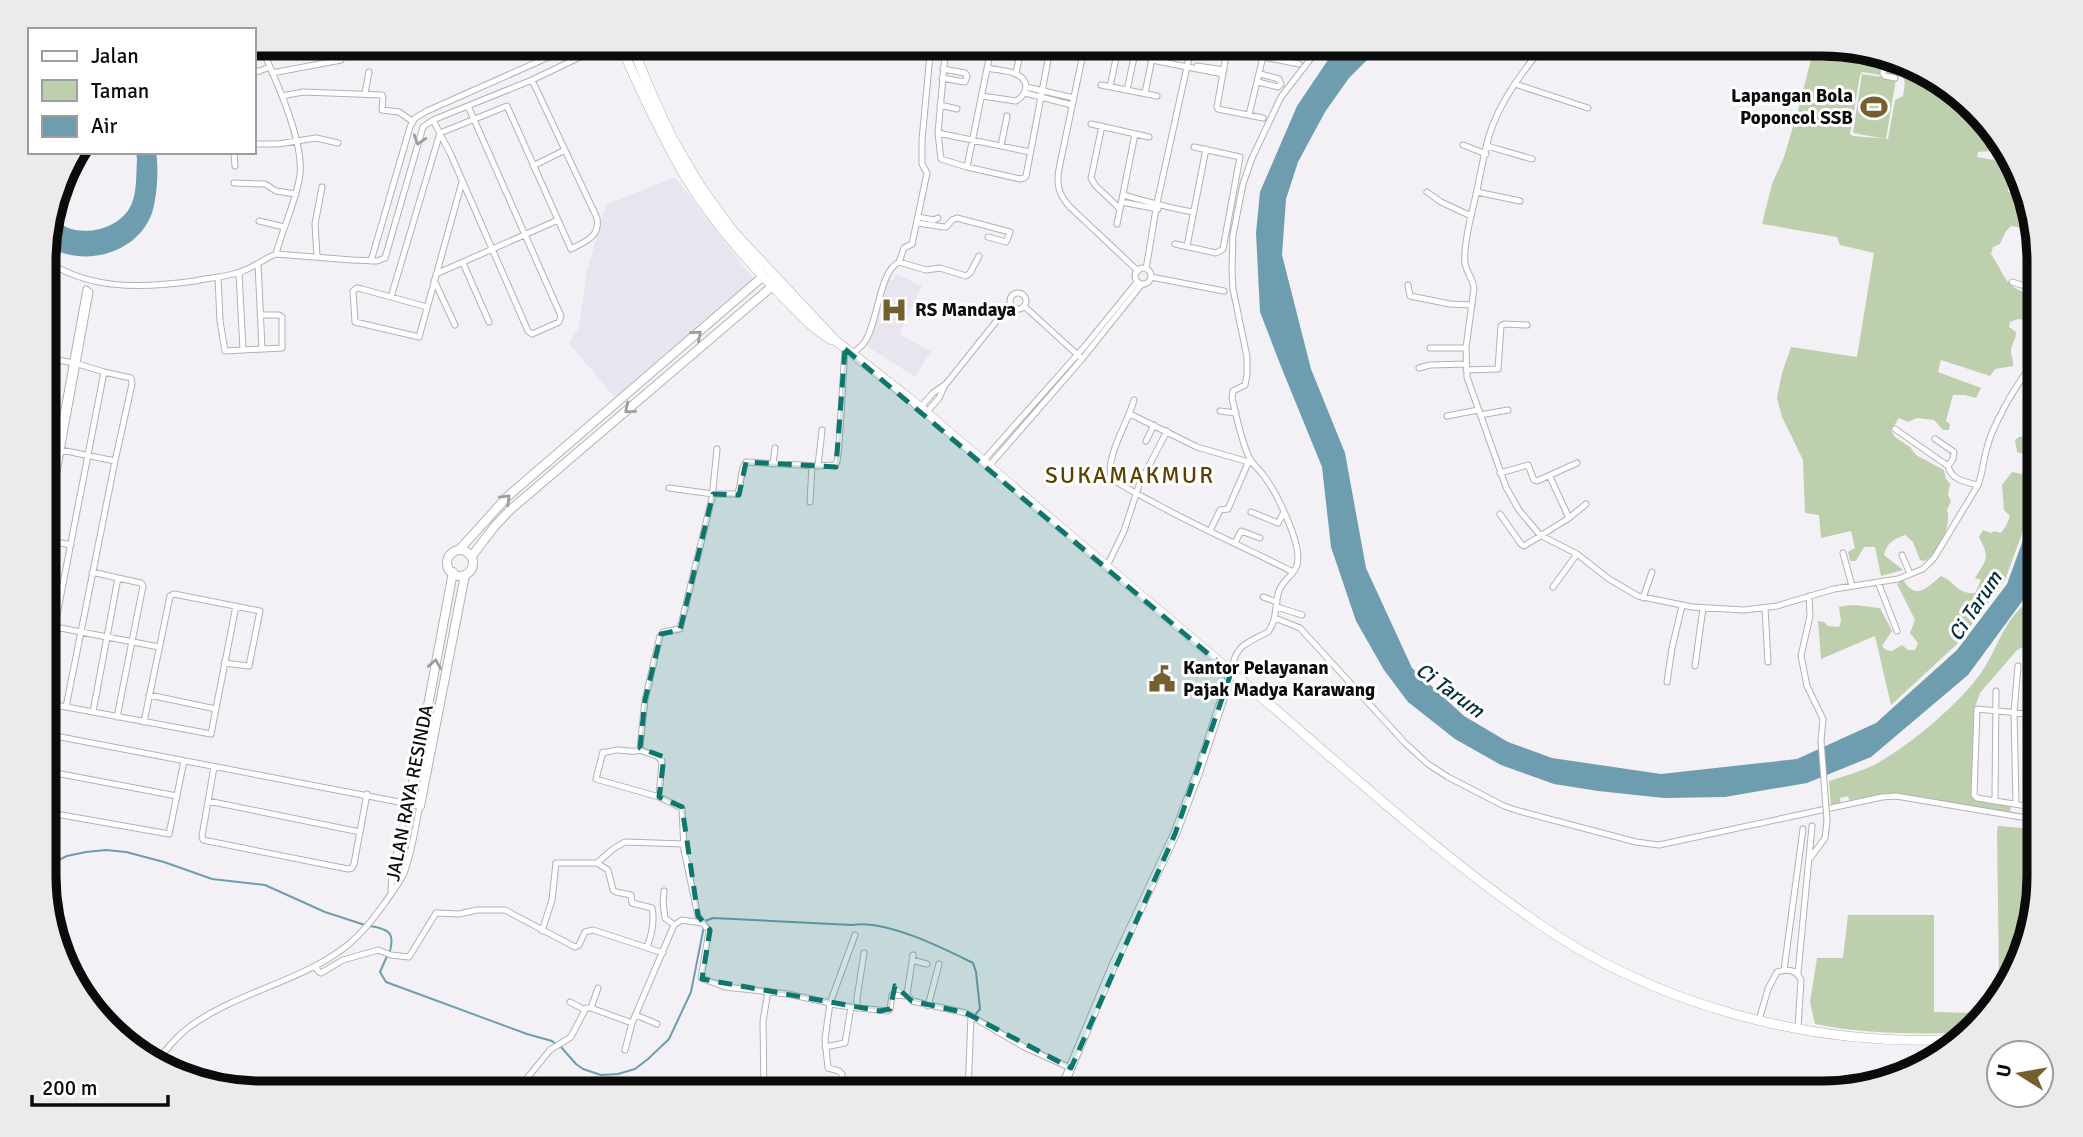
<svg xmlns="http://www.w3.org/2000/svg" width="2083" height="1137" viewBox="0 0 2083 1137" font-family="Signika,sans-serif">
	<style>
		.built { fill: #e8e5f1 }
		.green { fill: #becfae }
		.water { fill: #6e9daf }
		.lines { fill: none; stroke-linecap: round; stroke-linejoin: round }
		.stream { stroke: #6e9daf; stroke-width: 2 }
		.street-casing { stroke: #b3b1b6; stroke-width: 7 }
		.secondary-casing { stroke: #b3b1b6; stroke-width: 10 }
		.primary-casing { stroke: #b3b1b6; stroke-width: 10 }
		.street { stroke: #fff; stroke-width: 5 }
		.secondary { stroke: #fff; stroke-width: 8 }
		.primary { stroke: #fff; stroke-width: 9 }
		.street-bridge-casing { stroke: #b3b1b6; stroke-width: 7; stroke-linecap: butt }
		.street-bridge { stroke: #fff; stroke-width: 5 }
		.oneway { stroke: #9d9d9e }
		.marked { fill: #0f766e; fill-opacity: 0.2; stroke: #0f766e; stroke-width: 5; stroke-dasharray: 14 9; stroke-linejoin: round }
		.labels { text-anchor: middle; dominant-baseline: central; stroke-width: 6; stroke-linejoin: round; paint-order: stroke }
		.poi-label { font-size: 19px; font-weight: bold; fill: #0b0b0c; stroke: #fff; text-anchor: start }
		.street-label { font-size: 19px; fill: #0b0b0c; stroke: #fff }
		.water-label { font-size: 21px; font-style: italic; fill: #012f3d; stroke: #fff }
		.quarter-label { font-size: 23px; letter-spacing: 2px; fill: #5a4101; stroke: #fff }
		.rim { fill: none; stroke: #0b0b0c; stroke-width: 9 }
	</style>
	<rect width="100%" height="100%" fill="#f3f1f6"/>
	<!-- built -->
	<path class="built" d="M675 177 747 271 755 279 615 398 569 343 579 327 587 270 606 205Z
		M896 274 922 286 899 334 931 351 915 377 867 346 887 279 893 280Z"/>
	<!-- green -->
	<path class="green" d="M1815 44 1882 58 1881 75 1862 72 1860 75 1850 134 1853 136 1888 139 1895 100 1903 96C1905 85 1907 79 1898 72H1895L1894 76 1887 75V61L1918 66 2002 140 2006 150 1978 152 1977 157 2011 163 2008 192 2023 194 2036 230 2011 226 2006 231 2000 244 1993 247 1991 254C1998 263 2003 278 2010 284 2017 291 2029 294 2038 297V322L2018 319 2010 322 2009 327 2016 332C2016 340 2011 345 2011 351 2011 357 2014 360 2013 366L1995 369 1990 376 1941 360 1938 372 1981 388 1976 398 1965 395H1953L1946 421 1950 424 1949 430H1943L1934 420 1917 418 1908 422 1899 418 1891 430 1895 437 1910 447 1916 455 1944 470 1946 479 1950 484 1948 495 1951 501 1947 510C1952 525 1939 555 1924 561L1920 560 1913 542 1905 535C1894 539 1887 542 1884 555L1903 570 1881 576 1875 547H1864L1856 561H1850L1848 552 1855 548 1851 531 1821 538 1819 515 1805 513 1803 460 1782 417 1777 398 1782 373 1791 347 1857 357 1874 253 1840 245 1837 237 1762 224 1772 184 1784 157 1798 110Z
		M1862 74 1896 79 1886 139 1853 133Z
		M2038 395V490L2005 580 1956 645 1891 705 1875 636 1821 659 1818 621 1824 622 1828 626 1839 627 1841 621 1839 607C1856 603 1864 607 1880 608L1892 631 1882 646 1886 650 1892 651 1902 645 1908 650H1915L1918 643 1910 633 1915 620 1897 584 1903 580C1917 601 1926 588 1941 576 1956 582 1956 594 1975 593L1981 580 1975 578C1987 559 1990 558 1979 537L1983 530 1991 533 1994 531 2001 533 2006 526 2010 516 2004 510 2002 485 2012 472 2032 476 2036 466 2030 462 2031 456 2017 452 2015 440 2019 437 2027 436 2029 430 2022 420Z
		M2027 603 2034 604 2038 607 2039 665 2037 652 2033 648 2025 646 2017 650 1980 693 1974 710 1972 795 2011 805 2010 813 1903 794 1886 795 1850 802 1848 796 1840 798 1841 805 1831 807 1829 781C1844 776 1860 772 1874 765 1907 748 1963 701 1983 670 1997 649 2005 618 2027 603Z
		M2039 825V876L2017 972 2004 986 1999 981 1997 831 1998 826 2035 829 2036 826Z
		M1848 915H1934V1012L1981 1013 1963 1033C1914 1034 1863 1034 1815 1024L1810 1002 1817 958H1843Z"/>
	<!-- water -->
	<path class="water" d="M1344 44H1389L1372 55 1349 78 1325 112 1298 162 1286 199 1282 255 1311 369 1345 453 1366 568 1412 668 1464 716 1508 742 1552 758 1661 774 1797 759 1876 723 1957 650 2007 584 2038 499V565L2029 592 1968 675 1871 757 1807 783 1725 797 1664 798 1598 791 1554 784 1501 765 1455 739 1408 702 1384 670 1356 621 1331 547 1322 467 1282 369 1260 312 1256 233 1260 192 1297 106 1334 51Z
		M136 152H156C159 169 157 197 152 213 137 255 80 269 45 244L52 216C56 220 61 224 66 227 88 237 123 227 132 203 137 190 136 173 137 159Z"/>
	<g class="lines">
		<!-- stream -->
		<path class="stream" d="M2026 597 2038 601
			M46 866 67 856 86 852 106 850 126 852 164 862 212 879 265 885 325 912 365 925
			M705 921 713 918 852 925C885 919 943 948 973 963L976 972 980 1009 975 1015
			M370 926C388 929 395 932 390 951
			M387 956 380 972 386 982 527 1034 552 1041 556 1044
			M561 1047 576 1064 583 1069 601 1075 618 1074 635 1069 648 1059 669 1039 691 992 704 926
			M971 1079 975 1093"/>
		<!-- street casing -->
		<g class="street-casing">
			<path id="street" d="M946 44 938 133 941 159 967 167 1020 179 1024 178 1026 176 1051 44
				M953 44 971 48
				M1085 44 1059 169C1056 185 1059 195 1070 207L1138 271
				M1228 44 1217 107 1218 109 1263 118
				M1287 44 1309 48
				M1545 44C1523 71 1499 102 1489 136 1483 156 1480 178 1475 199 1471 215 1463 247 1465 263 1466 272 1473 278 1474 288L1466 348 1467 377 1506 487 1519 510 1540 535 1577 554 1609 579 1638 596 1692 607 1744 610 1777 606 1834 589 1898 579 1923 569 1934 558 1978 485C1983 473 1983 460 1987 448 1990 435 1996 423 2002 412 2012 390 2029 372 2038 350
				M378 49 379 44
				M1264 57 1299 64
				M1884 58 1883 74 1885 76 1895 78
				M1152 60 1223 74
				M1197 66 1224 70
				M254 73 270 67
				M272 73 341 60V44
				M1016 74 1021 48
				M942 78 965 82 967 76 965 73 943 69
				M1258 82 1278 87 1281 84 1279 79 1260 74
				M1515 84 1588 108
				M1101 85 1157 96
				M1026 87 1074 98
				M1110 87 1119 44
				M1127 90 1137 44
				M365 93 369 72
				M1025 93 1072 105
				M1145 93 1155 44
				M282 96 303 92 382 95 383 97 382 110 399 112 412 121
				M982 96 1016 101C1027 94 1031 81 1016 74 1008 70 996 70 987 68
				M940 105 957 109
				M1249 115 1266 44
				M433 120 451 155 528 331 532 334 559 322 561 316 468 106
				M1091 124 1149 137
				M1102 126 1091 178 1095 185 1120 209
				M938 133 1030 152
				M254 144H278L316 138 338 143
				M1463 145 1486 154
				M1001 146 1007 116
				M1487 146 1532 159
				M234 152 235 166
				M533 166 565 150
				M967 167 992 44
				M234 183 265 184 276 191 296 194
				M1427 192 1441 202 1471 216
				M1477 192 1520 201
				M1123 195C1146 201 1169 208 1193 212
				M1121 202 1158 209
				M918 217 934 220 938 218
				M259 221 284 227
				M917 223 944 227H946L952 220 957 218 1010 232 1006 242 988 237
				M1117 224 1135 134
				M1175 244 1216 253 1223 249 1240 157 1194 147
				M1187 246 1206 149
				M276 254 352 260 377 261 385 258 423 127 433 120 532 80 607 44
				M317 256 315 224 322 187
				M44 259C89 291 143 288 195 281 209 278 224 277 237 273 252 269 263 259 276 254 283 227 296 202 300 175 304 140 274 76 260 44
				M371 261 410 127 415 118 427 111 578 44
				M899 262 926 270 940 268 966 276 970 273 979 256
				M463 263 489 322
				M258 264 262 349
				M1135 276a8 8 0 1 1 16 0a8 8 0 1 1-16 0Z
				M1146 269 1157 203 1192 44
				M436 274 558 220
				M218 277 220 321 225 351 243 350 239 273
				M1151 277 1224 291
				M434 280 455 325
				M2012 282 2038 290
				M1408 285 1410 296 1450 304 1472 305
				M1010 301a8 8 0 1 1 16 0a8 8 0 1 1-16 0Z
				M391 297 440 133 507 106 571 249C586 241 600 237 597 218L532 80
				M1024 306 1080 357
				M427 307 362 289 357 288 353 291 355 322 419 337 462 182
				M1430 348H1466
				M243 350 282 348V317L279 315H261
				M852 354C856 350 861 347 864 343 878 324 879 271 899 262L904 248 912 244 927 173 922 164V140L931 44
				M44 357 78 364 104 372
				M1419 368 1430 365 1466 364
				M1466 370 1498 369 1501 326 1504 324 1527 325
				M1134 400C1128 423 1106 454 1111 478 1126 489 1142 496 1158 505 1202 529 1248 549 1293 572
				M920 408 933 393 946 384 1010 304
				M1220 411 1236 413
				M926 413 939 398 944 387
				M1130 414 1197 447 1252 463
				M1480 415 1508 410
				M1447 416 1478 410
				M1895 429 1948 466C1951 480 1966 482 1978 485
				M1935 439 1954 452 1953 459 1948 466
				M1146 441 1154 425
				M717 449 712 498 680 629 663 632 660 636 645 700 640 748 642 751 657 756 662 761 659 797 682 808 684 850 698 916 709 931 701 978 725 987 788 994 830 1003 825 1039 828 1068 839 1071 842 1074V1093
				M61 450 115 461
				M983 461 1085 346 1137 282
				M773 464 775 448
				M818 466 822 430
				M989 466 1082 359 1142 284
				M1500 473 1528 465 1534 480 1537 481 1577 463
				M1550 477 1569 518
				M669 488 713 494H737C743 484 739 471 746 462L818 466 834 465 837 462 839 445 845 349
				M810 502 812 466
				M1251 512 1278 523 1284 512
				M45 514 86 289
				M1500 514 1521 544 1524 546 1569 518 1586 504
				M1210 531 1220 510 1228 509 1248 463
				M45 538 90 292 86 289
				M45 540 71 545
				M1235 543 1241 531 1260 538
				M1843 553 1852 586
				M1902 555 1910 574
				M1107 566 1124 531 1139 485 1167 431
				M92 572 118 578 93 712
				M1878 582 1897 631
				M1553 587 1577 554
				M1809 596 1810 616 1801 656 1807 686 1823 719 1821 741
				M1263 597 1277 602
				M1643 598 1652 572
				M1277 607 1302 615
				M1765 608 1768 662
				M1275 618 1300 628 1405 743 1428 764 1448 777 1504 806 1519 811 1636 842 1659 845 1882 797 1896 796 2039 820
				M45 625 159 647
				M1695 666 1703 608
				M1231 672C1236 644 1245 644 1268 632 1278 619 1274 606 1279 591 1282 581 1294 575 1297 565 1303 545 1276 492 1264 476 1260 470 1254 466 1250 459 1242 444 1236 415 1232 398L1233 391 1245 385 1247 375V357L1233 289 1232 271 1233 235 1243 184 1252 158 1281 97 1322 44
				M45 677 104 372 131 378 132 384 115 461 66 707
				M1667 682 1672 648 1682 606
				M149 695 216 709
				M45 703 211 734 236 606
				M2039 715 1977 709 1974 795 1977 798 2039 808
				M117 717 143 586 141 583 118 578
				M144 722 170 596 174 594 260 611 249 666 224 663
				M45 734 420 806C415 827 412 853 404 873 399 884 391 894 384 904 374 918 362 933 349 944 305 981 235 992 188 1028 175 1038 166 1050 156 1063
				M641 750C632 753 627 750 618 750 612 750 609 753 603 752L596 779 659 797
				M214 767 202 836 203 840 348 869 352 868 354 864 367 794
				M45 771 177 796
				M1995 800 1996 691
				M208 801 360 832
				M2016 804 2014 712 2018 666
				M2036 808 2035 714 2039 696
				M45 812 169 834 184 761
				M1811 857 1825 838 1827 821
				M597 863 613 849 625 842 684 844
				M664 891 663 902 665 918 674 925
				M391 892 392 873 408 803
				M542 931 552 900 556 863H597L608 870 613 890 616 892 631 895 632 903 652 908C655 922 652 934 647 947
				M913 955 907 994 912 1001 966 1013 1024 1047 1071 1068
				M912 960 927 964
				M315 966 319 972 321 973 343 960 378 950 391 955 409 957 436 913 459 914 477 910H505L575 947 579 945 585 932 593 930 663 953
				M1784 970 1803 829
				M1798 973 1812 826
				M570 1002 585 1010
				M830 1003 855 935
				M830 1004 851 1007
				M928 1006 939 964
				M591 1008 598 988
				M857 1008V998L864 953
				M636 1015 657 1024
				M1759 1020 1768 989 1777 972C1788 969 1796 969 1801 980L1798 1028
				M825 1047 845 1043 851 1007 887 1011 890 1009 892 995 908 996
				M625 1050 632 1023
				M515 1093 550 1050 571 1037 586 1008H591L632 1023 674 925 682 920 702 923
				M764 1093 763 1021 768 991
				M968 1093 971 1016"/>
		</g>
		<!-- secondary casing -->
		<g class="secondary-casing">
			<path id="secondary" d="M460 549 507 497 760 279
				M447 563a13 13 0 1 1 26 0a13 13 0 1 1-26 0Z
				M472 556 494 527 510 510 776 283
				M408 803 416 770 453 572
				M420 806 465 575
				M1060 1093 1114 964 1175 834 1198 773 1231 673"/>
		</g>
		<!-- primary casing -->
		<g class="primary-casing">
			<path id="primary" d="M620 44C640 90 661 135 686 178 713 222 748 262 784 298 799 313 813 330 832 340
				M631 44 654 99 672 138 701 187 732 230 836 341 909 398C1028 500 1147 601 1267 702 1353 776 1438 853 1532 919 1651 1004 1812 1048 1958 1039"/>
		</g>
		<!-- street -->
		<use href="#street" class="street"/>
		<!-- secondary -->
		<use href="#secondary" class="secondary"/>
		<!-- primary -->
		<use href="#primary" class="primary"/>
		<!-- street-bridge casing -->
		<g class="street-bridge-casing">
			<path id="street-bridge" d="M1821 741 1827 821"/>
		</g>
		<!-- street-bridge -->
		<use href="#street-bridge" class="street-bridge"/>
	</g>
	<!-- one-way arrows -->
	<defs><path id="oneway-chevron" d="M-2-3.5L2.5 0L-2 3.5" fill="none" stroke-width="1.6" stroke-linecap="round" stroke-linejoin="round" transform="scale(1.75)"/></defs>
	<g class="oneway">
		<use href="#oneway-chevron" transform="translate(419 140) rotate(107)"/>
		<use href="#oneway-chevron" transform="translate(697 335) rotate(-41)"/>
		<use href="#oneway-chevron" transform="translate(629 409) rotate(140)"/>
		<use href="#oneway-chevron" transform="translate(506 499) rotate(-44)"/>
		<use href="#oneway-chevron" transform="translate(435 664) rotate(-80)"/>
	</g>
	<!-- marked area -->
	<path class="marked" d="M845 349 1231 673 1175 834 1071 1068 966 1013 912 1001 895 986 890 1009 880 1011 702 979 710 930 698 916 682 807 659 797 664 757 640 748 645 700 661 634 680 630 713 494 739 495 746 462 836 467Z"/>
	<!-- icons -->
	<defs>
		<g id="stadium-bare" transform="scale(2.1)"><path d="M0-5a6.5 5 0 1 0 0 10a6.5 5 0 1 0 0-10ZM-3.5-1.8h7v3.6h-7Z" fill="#765f2f" stroke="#fff" stroke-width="2.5" paint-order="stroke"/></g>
		<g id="hospital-bare" transform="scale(2.1)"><path d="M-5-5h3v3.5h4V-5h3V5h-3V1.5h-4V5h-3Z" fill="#765f2f" stroke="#fff" stroke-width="2.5" paint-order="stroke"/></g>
		<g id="civic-bare" transform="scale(2.1)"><path d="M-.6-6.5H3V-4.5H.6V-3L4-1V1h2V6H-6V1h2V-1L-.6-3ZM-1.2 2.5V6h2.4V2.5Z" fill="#765f2f" stroke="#fff" stroke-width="2.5" paint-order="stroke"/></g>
	</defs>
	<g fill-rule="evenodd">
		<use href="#stadium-bare" x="1874" y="107"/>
		<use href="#hospital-bare" x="894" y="310"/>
		<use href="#civic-bare" x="1162" y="679"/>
	</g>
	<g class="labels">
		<!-- poi labels -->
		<g class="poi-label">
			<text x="1853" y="96" text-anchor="end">Lapangan Bola<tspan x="1853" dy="22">Poponcol SSB</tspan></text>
			<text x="915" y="310">RS Mandaya</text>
			<text x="1183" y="668">Kantor Pelayanan<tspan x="1183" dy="22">Pajak Madya Karawang</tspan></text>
		</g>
		<!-- street labels -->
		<g class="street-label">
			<text transform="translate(410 793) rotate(-79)">JALAN RAYA RESINDA</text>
		</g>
		<!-- water labels -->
		<g class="water-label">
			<text transform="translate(1975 606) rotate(-56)">Ci Tarum</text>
			<text transform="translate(1450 690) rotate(36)">Ci Tarum</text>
		</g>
		<!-- quarter labels -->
		<g class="quarter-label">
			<text x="1130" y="475">SUKAMAKMUR</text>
		</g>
	</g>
	<!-- crop -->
	<path d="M0 0H2083V1137H0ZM261 56H1822A205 205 0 0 1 2027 261V876A205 205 0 0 1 1822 1081H261A205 205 0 0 1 56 876V261A205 205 0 0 1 261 56Z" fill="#ebebec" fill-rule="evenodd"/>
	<path class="rim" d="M261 56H1822A205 205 0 0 1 2027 261V876A205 205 0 0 1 1822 1081H261A205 205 0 0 1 56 876V261A205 205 0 0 1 261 56Z"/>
	<!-- legend -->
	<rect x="28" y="28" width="228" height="126" fill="#ffffff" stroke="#9d9d9e" stroke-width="2"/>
	<rect x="42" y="51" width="35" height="10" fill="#ffffff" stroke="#9d9d9e" stroke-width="2"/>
	<text x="91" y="63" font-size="21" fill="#0b0b0c">Jalan</text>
	<rect x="42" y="80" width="35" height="21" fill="#becfae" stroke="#9d9d9e" stroke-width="2"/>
	<text x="91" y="98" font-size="21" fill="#0b0b0c">Taman</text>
	<rect x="42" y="116" width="35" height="21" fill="#6e9daf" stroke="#9d9d9e" stroke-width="2"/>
	<text x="91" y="133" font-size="21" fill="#0b0b0c">Air</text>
	<!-- north arrow -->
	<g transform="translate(2020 1074) rotate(281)"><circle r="33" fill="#ffffff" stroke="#9d9d9e" stroke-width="2"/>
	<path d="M0-5L12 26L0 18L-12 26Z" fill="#765f2f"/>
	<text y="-10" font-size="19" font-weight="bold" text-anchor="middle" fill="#0b0b0c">U</text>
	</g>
	<!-- scale -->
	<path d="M32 1095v10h136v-10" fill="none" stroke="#0b0b0c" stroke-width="3.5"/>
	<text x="42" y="1095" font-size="21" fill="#0b0b0c" stroke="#ffffff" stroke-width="5" paint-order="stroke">200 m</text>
</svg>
